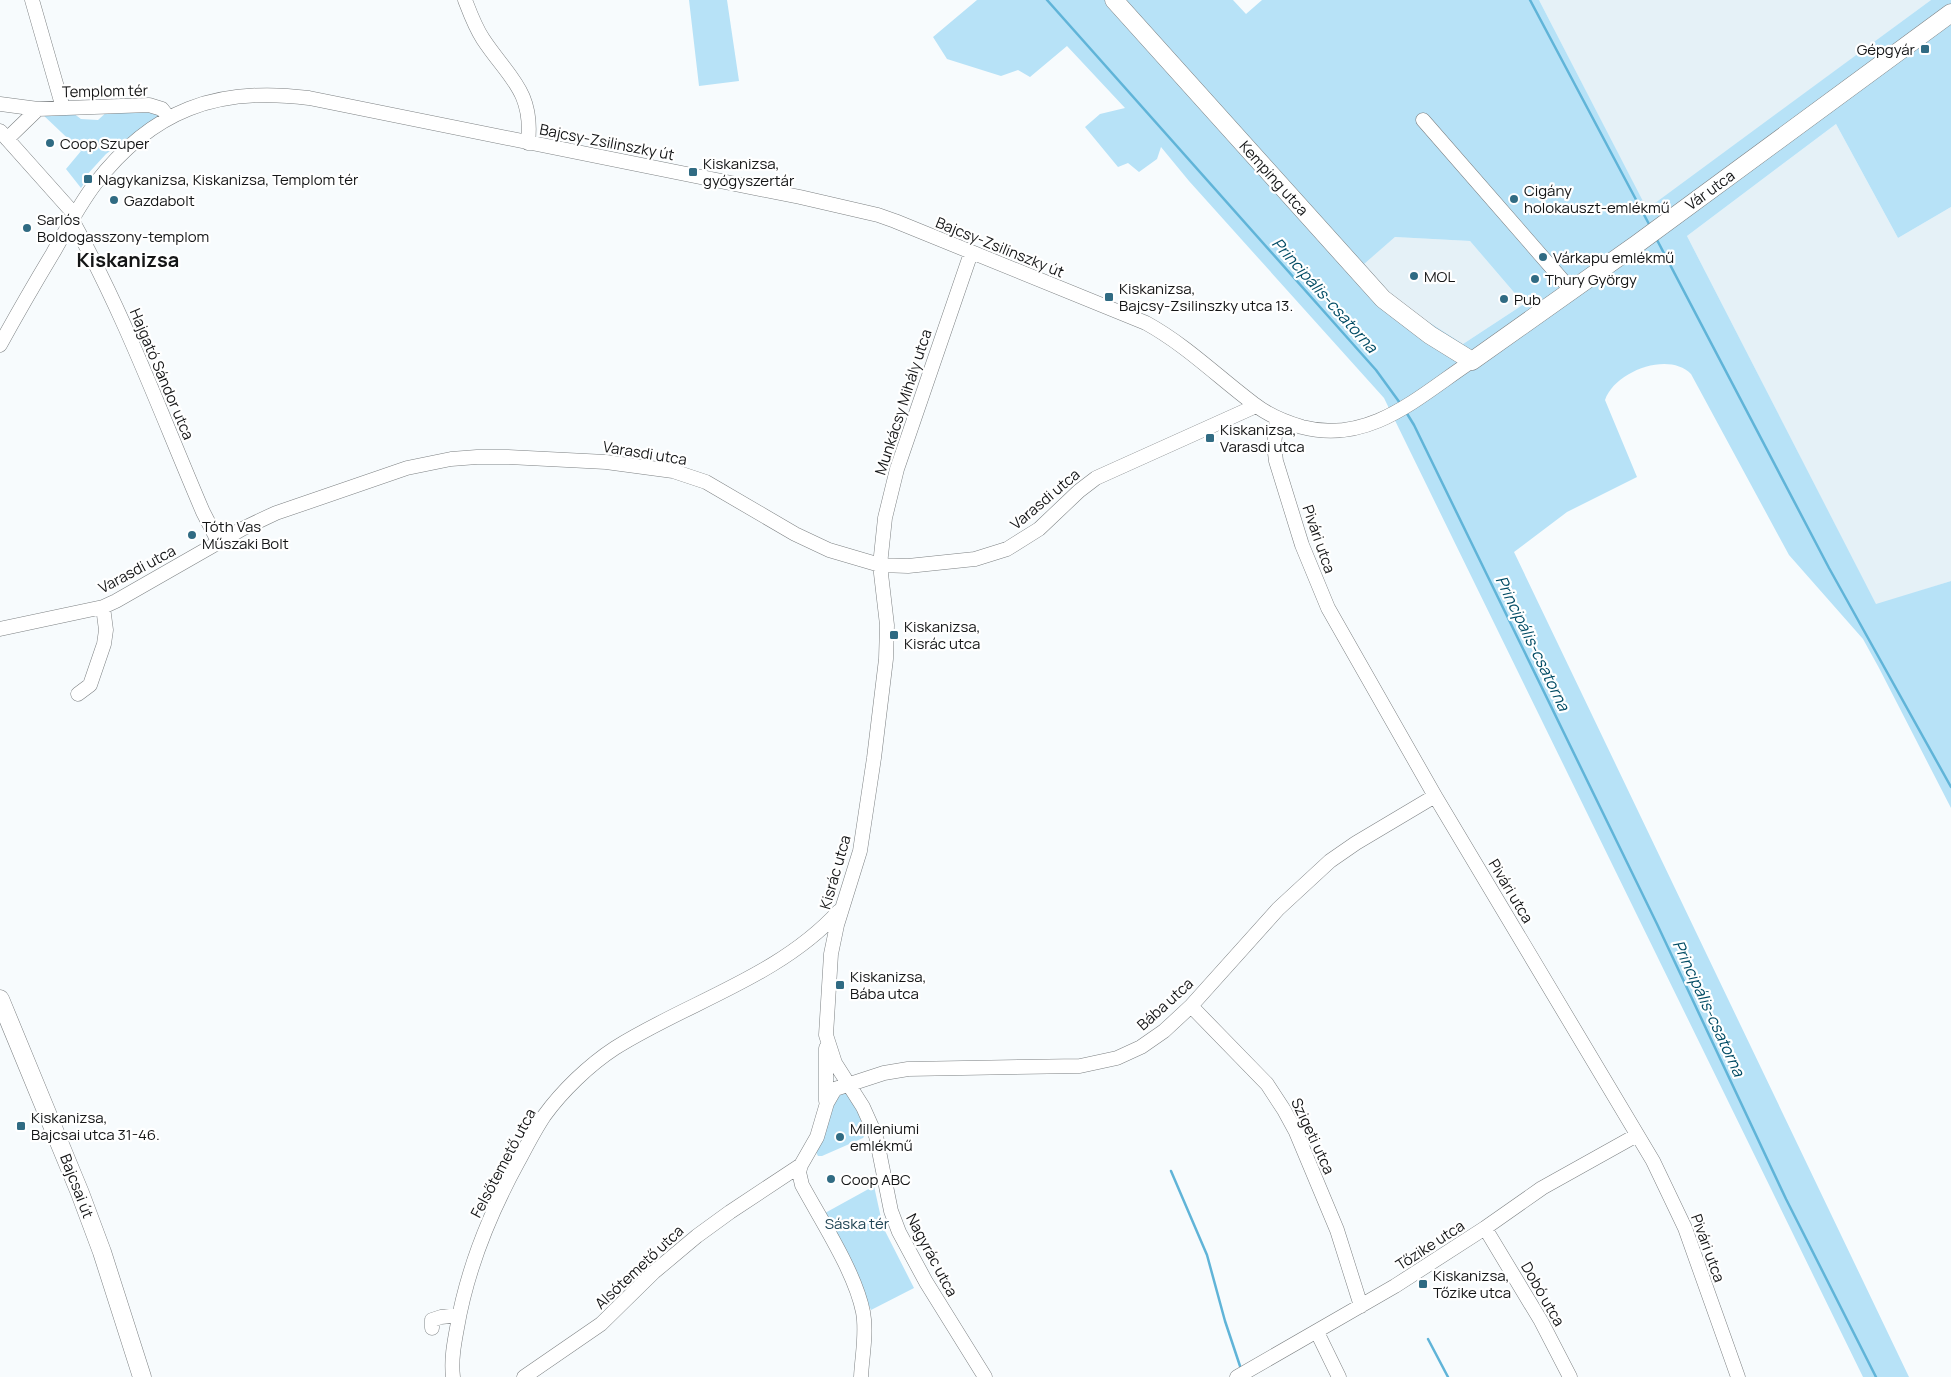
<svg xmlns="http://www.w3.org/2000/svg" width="1951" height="1377" viewBox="0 0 1951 1377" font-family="Manrope,sans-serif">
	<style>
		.built { fill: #e5f1f7 }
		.green { fill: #b7e2f7; fill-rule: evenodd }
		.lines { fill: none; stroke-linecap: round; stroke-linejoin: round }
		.stream { stroke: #60b4d8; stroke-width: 2.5 }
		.minor-casing { stroke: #7d8183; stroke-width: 15 }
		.major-casing { stroke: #7d8183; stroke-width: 19 }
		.minor { stroke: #fff; stroke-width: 14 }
		.major { stroke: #fff; stroke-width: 18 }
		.poi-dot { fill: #306b83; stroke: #fff; stroke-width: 2 }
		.labels { text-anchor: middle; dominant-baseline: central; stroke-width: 4.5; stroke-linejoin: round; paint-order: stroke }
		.poi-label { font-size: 15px; fill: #141516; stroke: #fff; text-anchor: start }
		.street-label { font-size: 15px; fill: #141516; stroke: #fff }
		.park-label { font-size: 15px; fill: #204555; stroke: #fff }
		.water-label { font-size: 16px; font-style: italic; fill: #004b64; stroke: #fff }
		.district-label { font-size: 20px; font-weight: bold; fill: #141516; stroke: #fff }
	</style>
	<rect width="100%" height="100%" fill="#f7fbfd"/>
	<!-- built -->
	<path class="built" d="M1539 0H1931L1647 210Z
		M1836 124 1898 238 1951 207V581L1876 605 1687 236Z
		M1395 237 1470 241 1524 304 1463 344 1399 303 1363 264Z"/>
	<!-- green -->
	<path class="green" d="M689 0H727L739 81 699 86Z
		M977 0H1233L1246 14 1262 0H1539L1647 209 1931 0H1951V207L1898 238 1836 124 1687 236 1876 604 1951 581V808L1879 668 1863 639 1789 555 1691 374C1669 351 1615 371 1605 400L1637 477 1567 512 1514 552 1909 1377H1863L1384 398 1189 181 1161 147 1157 159 1139 172 1128 163 1118 167 1085 127 1100 114 1125 108 1067 46 1030 77 1018 70 1001 76 947 59 933 37ZM1395 237 1470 241 1524 304 1463 344 1399 303 1364 264Z
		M69 110 81 119 98 120 109 110 155 112 158 116 106 154 84 178 85 182 81 188 66 169 81 151 41 113Z
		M841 1092 848 1093 860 1115 865 1135 863 1138 822 1156H818L815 1150 831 1105Z
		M874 1186 883 1227 914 1288 871 1310 825 1213Z"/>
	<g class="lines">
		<!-- stream -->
		<path class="stream" d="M1047 0 1376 370 1400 403
			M1530 0 1650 226
			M1656 238 1829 568 1951 787
			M1406 412 1414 425 1657 924 1786 1199 1876 1377
			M1171 1171 1207 1255 1225 1321 1240 1366
			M1428 1339 1448 1377"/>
		<!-- minor casing -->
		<g class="minor-casing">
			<path id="minor" d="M32 0 63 108
				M465 0C470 13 475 27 483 39 508 77 534 91 528 143
				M0 104 38 109 149 105 162 109 169 118
				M1423 120 1572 291
				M0 131 75 215
				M7 139 38 109
				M72 220C124 313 161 414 203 512L219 543
				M971 253 897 469 885 518 880 565 887 625 886 659 874 758 860 851 837 925 831 954 826 1035 835 1063 863 1107 876 1136 891 1211 899 1232 926 1282 985 1377
				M0 345C17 314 35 283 53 253 66 230 79 205 95 184 152 110 217 86 309 98L800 197 878 215 895 221 1146 323C1186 345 1218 377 1254 404 1268 415 1285 422 1302 427 1370 445 1419 396 1472 361
				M1277 418 1274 445 1276 461 1302 545 1328 608 1435 796 1653 1161 1685 1228 1738 1377
				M0 629 103 607 116 601 242 529 276 513 407 468 451 459 477 457H508L606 462 673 471 706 482 795 534 829 550 880 565 908 566 975 559 1007 549 1039 529 1079 491 1096 478 1256 406
				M78 694 90 685 104 644 106 630 103 607
				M1191 1006 1267 1084 1284 1110 1296 1132 1337 1230 1361 1306
				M826 1048V1101
				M1485 1228 1541 1321 1570 1377
				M432 1328V1320L441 1317 459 1315
				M1317 1332 1339 1377
				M453 1377C451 1360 454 1344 457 1328 467 1269 489 1215 518 1162 526 1147 534 1131 544 1116 562 1091 589 1065 615 1048 688 1002 779 977 839 911
				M524 1377 601 1324 654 1272 697 1236 730 1212 801 1165
				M861 1377C862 1356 867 1333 863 1312 855 1272 822 1222 802 1185L799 1172 801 1165 817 1137 827 1103 835 1089 884 1073 908 1069 1080 1066 1117 1058 1141 1047 1164 1031 1191 1006 1278 909 1330 861 1356 843 1435 796
				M1237 1377 1395 1286 1485 1228 1542 1188 1637 1135"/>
		</g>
		<!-- major casing -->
		<g class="major-casing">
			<path id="major" d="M1114 0 1383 299 1430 335 1472 361 1637 244 1951 13
				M0 999 80 1193 102 1252 142 1377"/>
		</g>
		<!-- minor -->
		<use href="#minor" class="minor"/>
		<!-- major -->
		<use href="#major" class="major"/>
	</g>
	<!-- markers -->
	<g class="poi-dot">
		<rect x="1920" y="44" width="10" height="10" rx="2.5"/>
		<circle cx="50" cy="143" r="5"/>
		<rect x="688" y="167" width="10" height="10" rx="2.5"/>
		<rect x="83" y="174" width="10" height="10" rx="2.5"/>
		<circle cx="1514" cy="199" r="5"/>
		<circle cx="114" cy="200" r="5"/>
		<circle cx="27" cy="228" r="5"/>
		<circle cx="1543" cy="257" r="5"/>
		<circle cx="1414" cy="276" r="5"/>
		<circle cx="1535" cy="279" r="5"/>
		<rect x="1104" y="292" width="10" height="10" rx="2.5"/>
		<circle cx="1504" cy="299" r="5"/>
		<rect x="1205" y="433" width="10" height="10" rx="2.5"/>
		<circle cx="192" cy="535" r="5"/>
		<rect x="889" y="630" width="10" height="10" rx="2.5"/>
		<rect x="835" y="980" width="10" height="10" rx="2.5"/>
		<rect x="16" y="1121" width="10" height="10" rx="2.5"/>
		<circle cx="840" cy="1137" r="5"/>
		<circle cx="831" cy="1179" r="5"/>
		<rect x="1418" y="1279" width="10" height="10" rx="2.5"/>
	</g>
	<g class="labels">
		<!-- poi labels -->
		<g class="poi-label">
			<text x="1915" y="49" text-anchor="end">Gépgyár</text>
			<text x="60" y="143">Coop Szuper</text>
			<text x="703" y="163">Kiskanizsa,<tspan x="703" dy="17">gyógyszertár</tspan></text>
			<text x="98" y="179">Nagykanizsa, Kiskanizsa, Templom tér</text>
			<text x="1524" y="190">Cigány<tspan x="1524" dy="17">holokauszt-emlékmű</tspan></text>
			<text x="124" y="200">Gazdabolt</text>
			<text x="37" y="219">Sarlós<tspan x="37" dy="17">Boldogasszony-templom</tspan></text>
			<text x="1553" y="257">Várkapu emlékmű</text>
			<text x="1424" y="276">MOL</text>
			<text x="1545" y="279">Thury György</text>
			<text x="1119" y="288">Kiskanizsa,<tspan x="1119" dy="17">Bajcsy-Zsilinszky utca 13.</tspan></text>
			<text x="1514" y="299">Pub</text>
			<text x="1220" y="429">Kiskanizsa,<tspan x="1220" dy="17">Varasdi utca</tspan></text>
			<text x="202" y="526">Tóth Vas<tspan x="202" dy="17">Műszaki Bolt</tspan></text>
			<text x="904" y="626">Kiskanizsa,<tspan x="904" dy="17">Kisrác utca</tspan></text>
			<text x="850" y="976">Kiskanizsa,<tspan x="850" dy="17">Bába utca</tspan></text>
			<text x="31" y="1117">Kiskanizsa,<tspan x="31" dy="17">Bajcsai utca 31-46.</tspan></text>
			<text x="850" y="1128">Milleniumi<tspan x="850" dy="17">emlékmű</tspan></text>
			<text x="841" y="1179">Coop ABC</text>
			<text x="1433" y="1275">Kiskanizsa,<tspan x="1433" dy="17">Tőzike utca</tspan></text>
		</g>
		<!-- street labels -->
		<g class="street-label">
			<text transform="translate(105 91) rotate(-1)">Templom tér</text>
			<text transform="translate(607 142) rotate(11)">Bajcsy-Zsilinszky út</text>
			<text transform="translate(1274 178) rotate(48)">Kemping utca</text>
			<text transform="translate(1710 190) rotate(-36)">Vár utca</text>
			<text transform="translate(1000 247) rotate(22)">Bajcsy-Zsilinszky út</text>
			<text transform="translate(162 374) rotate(67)">Hajgató Sándor utca</text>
			<text transform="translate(903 402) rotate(-72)">Munkácsy Mihály utca</text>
			<text transform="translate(645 453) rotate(9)">Varasdi utca</text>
			<text transform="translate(1045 499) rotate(-40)">Varasdi utca</text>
			<text transform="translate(1319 539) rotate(71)">Pivári utca</text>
			<text transform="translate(137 569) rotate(-28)">Varasdi utca</text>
			<text transform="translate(835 872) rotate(-74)">Kisrác utca</text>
			<text transform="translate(1511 891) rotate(59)">Pivári utca</text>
			<text transform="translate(1165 1004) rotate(-42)">Bába utca</text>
			<text transform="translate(1313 1136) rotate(65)">Szigeti utca</text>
			<text transform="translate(503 1163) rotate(-62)">Felsőtemető utca</text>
			<text transform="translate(77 1186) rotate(69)">Bajcsai út</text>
			<text transform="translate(1430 1245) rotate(-33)">Tőzike utca</text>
			<text transform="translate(1708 1248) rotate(70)">Pivári utca</text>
			<text transform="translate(932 1255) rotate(62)">Nagyrác utca</text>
			<text transform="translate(639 1267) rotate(-43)">Alsótemető utca</text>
			<text transform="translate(1543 1294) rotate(60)">Dobó utca</text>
		</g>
		<!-- park labels -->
		<g class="park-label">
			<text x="857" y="1223">Sáska tér</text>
		</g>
		<!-- water labels -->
		<g class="water-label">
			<text transform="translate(1325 295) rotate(48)">Principális-csatorna</text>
			<text transform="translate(1533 643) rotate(64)">Principális-csatorna</text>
			<text transform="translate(1709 1008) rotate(65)">Principális-csatorna</text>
		</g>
		<!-- district labels -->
		<g class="district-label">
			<text x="128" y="259">Kiskanizsa</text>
		</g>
	</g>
</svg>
